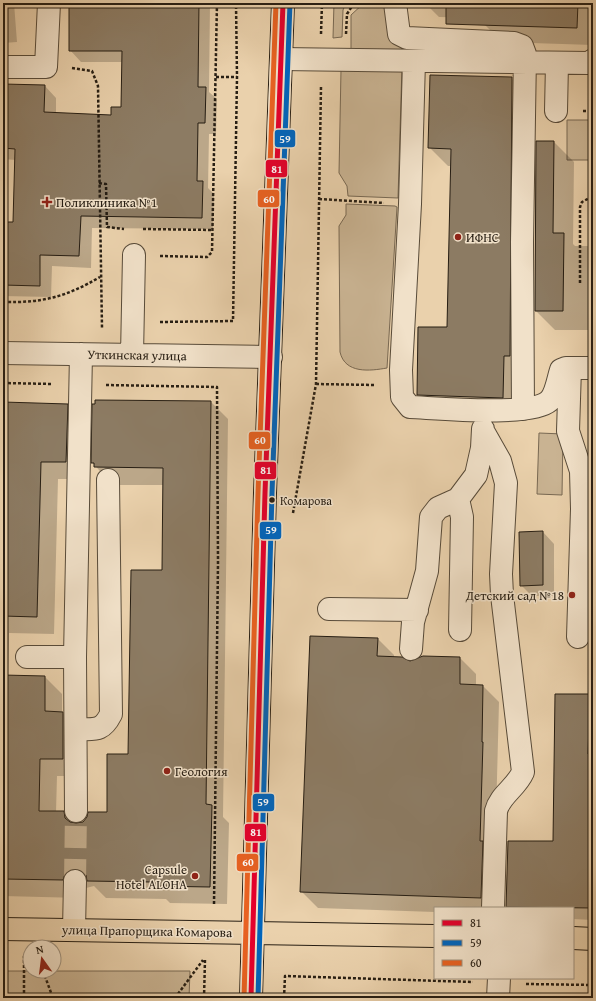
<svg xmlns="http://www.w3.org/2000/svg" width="596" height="1001" viewBox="0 0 596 1001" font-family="'Gentium Book Plus',serif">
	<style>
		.green { fill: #c9b392; stroke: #786852 }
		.shadow { fill: #0003 }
		.building { fill: #8c7b63; stroke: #271e13 }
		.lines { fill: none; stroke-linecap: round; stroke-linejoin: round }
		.minor-tunnel { stroke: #c3ad8d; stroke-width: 22; stroke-dasharray: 22 11; stroke-linecap: butt }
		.minor-casing { stroke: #584b39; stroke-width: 24 }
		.major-casing { stroke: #271e13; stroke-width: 24 }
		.path { stroke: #271e13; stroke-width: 2.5; stroke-dasharray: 3 2; stroke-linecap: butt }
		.minor { stroke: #f1e1c9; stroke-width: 22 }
		.major { stroke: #ead1ac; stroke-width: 22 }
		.bus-1-casing { stroke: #f1e1c9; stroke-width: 8 }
		.bus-2-casing { stroke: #f1e1c9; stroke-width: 8 }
		.bus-3-casing { stroke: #f1e1c9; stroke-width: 8 }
		.bus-1 { stroke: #e4002b; stroke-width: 5 }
		.bus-2 { stroke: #0065bd; stroke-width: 5 }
		.bus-3 { stroke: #e86121; stroke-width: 5 }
		.poi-dot { fill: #8f2418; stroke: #f1e1c9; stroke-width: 1.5 }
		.bus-dot { fill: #271e13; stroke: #f1e1c9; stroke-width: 1.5 }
		.labels { text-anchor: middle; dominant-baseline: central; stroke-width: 3; stroke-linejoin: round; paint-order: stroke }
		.bus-label { font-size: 12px; fill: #271e13; stroke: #f1e1c9; text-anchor: start }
		.poi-label { font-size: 13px; fill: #271e13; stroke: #f1e1c9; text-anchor: start }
		.street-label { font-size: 13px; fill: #271e13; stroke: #f1e1c9 }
		.line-badge { stroke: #f1e1c9; stroke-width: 1.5 }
		.badge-label { font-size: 11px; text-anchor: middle; font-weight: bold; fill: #fff }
	</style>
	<rect width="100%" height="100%" fill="#ead1ac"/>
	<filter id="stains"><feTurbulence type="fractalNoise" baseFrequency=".005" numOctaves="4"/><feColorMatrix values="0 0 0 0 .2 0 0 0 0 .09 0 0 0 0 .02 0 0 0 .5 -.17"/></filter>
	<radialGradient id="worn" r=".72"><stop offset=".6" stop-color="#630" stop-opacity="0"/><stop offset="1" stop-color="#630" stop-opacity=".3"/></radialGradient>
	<!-- green -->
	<path class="green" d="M334 3H346L343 10 342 37 333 38Z
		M364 3H391L410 43 409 55 351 54V15Z
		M402 66 398 198 348 196 347 186 339 173 341 70Z
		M567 120H593V160H567Z
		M346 204 395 206 397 207 387 368C370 371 345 374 340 352L339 226 346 215Z
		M539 433 563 434 562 495 537 494Z
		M3 971H190L189 998H3Z"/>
	<!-- shadow -->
	<path class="shadow" d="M3 3H14L17 42 3 43Z
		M70 3H210L209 92 217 99 216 134H209L208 188 214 194 213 229 92 228 91 268 52 266 51 297 3 296V223H14L16 160 3 159V85L45 86 56 98V114L112 116 122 108 123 62H81L70 50Z
		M425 3H593V45L502 42 485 25V18L439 17Z
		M511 78 530 97 522 416 437 413 418 394 448 328 452 166H448L429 147Z
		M554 142 574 162 573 244 575 246H593V330H555L536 311Z
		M211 402 228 419 223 817 229 823 227 904 170 903 166 899 106 898 94 886 86 888 82 892 80 898 3 896V403L67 405 85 422 84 479H58L54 634 9 633 8 676 45 677 62 694V712L80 730V776H57L56 812H63L76 825 108 813 129 755 163 571 164 485H112L92 462Z
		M543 532 554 544V596H532L521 585Z
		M378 639 394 655V658L410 662 460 658 476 674V685L483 686 499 702 495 855 497 908H435V912L318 908 302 892Z
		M589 695 593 699V920L573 919V908H508L507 907 554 842Z"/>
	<!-- building -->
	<path class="building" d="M69 3H199L198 87H206L205 123H198L197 181H203L202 218 81 216 79 256 40 255V286L3 285V222H13L15 149 3 148V84L45 85 44 112 111 115V107H121L122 51H69Z
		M446 3H578L577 28 446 24Z
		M430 75 512 77 510 356H504L503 398 417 395 418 327H447L451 149 428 148Z
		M536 141H554L553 233H564L563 311H535Z
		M95 400 211 401 206 804 212 805 210 887 152 886V882L87 881 86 875 82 871 76 869 69 870 65 874 63 880 3 879V675L45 676V711L63 712V759H40L39 811H64L65 818 70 822 76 823 83 822 87 817 88 812H107V754H128L131 570H162L163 468 94 467V463H91L92 404H95Z
		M3 402 68 404 66 462H41L37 617 3 616Z
		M543 531V585L520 586 519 532Z
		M310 636 378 638 377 656 402 657 410 661 423 656 460 657V684L483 685 482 742H483L480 841H483L481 898 300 892Z
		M555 694H590L588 754 593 755V908L506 907 508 841H553Z"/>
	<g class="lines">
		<!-- minor-tunnel -->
		<path class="minor-tunnel" d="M75 881 76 811"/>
		<!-- minor casing -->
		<g class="minor-casing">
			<path id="minor" d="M395 3 399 34 407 38 514 43 522 46 525 54 522 242 523 409
				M281 59 589 63 593 60
				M414 61 410 204 401 370 402 397 410 407C436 408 531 417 549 401 556 395 558 379 561 370L566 368H593
				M3 67H46L49 3
				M556 111 557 63
				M3 353 271 357
				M132 355 134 255
				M570 368 568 431 581 471 582 509 578 637
				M483 431 500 461 506 483 501 574 502 595 523 772C516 788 500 795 496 811L493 908
				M458 499 462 517 460 630
				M329 609 417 610
				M411 649 413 622 427 571 431 517 438 508 458 499 476 475 482 448 483 429
				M27 657H75
				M77 729C95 729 102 732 111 714L108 480
				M76 811 75 657 81 354
				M74 930 75 881
				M498 998 499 978"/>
		</g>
		<!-- major casing -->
		<g class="major-casing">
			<path id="major" d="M3 929 435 936
				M573 938 593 939
				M251 998 265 493 283 3"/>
		</g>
		<!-- path -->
		<path class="path" d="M321 34 322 3
			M346 34 347 14 354 3
			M72 68 92 71 98 86 102 328
			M216 77H237
			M583 111H593
			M99 183 106 184 107 227 124 229
			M319 199 384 203
			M143 229 213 230
			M160 256 207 257 212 252 217 3
			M580 283V207L582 202 593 196
			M3 302C42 303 66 297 100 277
			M160 322 233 321 237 77 236 3
			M3 383 53 384
			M316 384 376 385
			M106 385 217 387 218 562 214 906
			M293 513 316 384 321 87
			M43 971 53 998
			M526 984 593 985
			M24 998V956
			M175 998 203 960
			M204 998 205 959
			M284 998 285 976 473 982"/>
		<!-- minor -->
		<use href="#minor" class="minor"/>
		<!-- major -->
		<use href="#major" class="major"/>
		<!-- bus-1 casing -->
		<g class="bus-1-casing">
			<path id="bus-1" d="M251 998 265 493 283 3"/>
		</g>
		<!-- bus-2 casing -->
		<g class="bus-2-casing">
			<path id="bus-2" d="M258 998 272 493 290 3"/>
		</g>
		<!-- bus-3 casing -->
		<g class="bus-3-casing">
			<path id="bus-3" d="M244 998 258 493 276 3"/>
		</g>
		<!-- bus-1 -->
		<use href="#bus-1" class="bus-1"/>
		<!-- bus-2 -->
		<use href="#bus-2" class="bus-2"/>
		<!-- bus-3 -->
		<use href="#bus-3" class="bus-3"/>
	</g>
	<!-- markers -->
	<g class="poi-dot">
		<path d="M45 196h4v4h4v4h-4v4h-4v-4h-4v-4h4z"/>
		<circle cx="458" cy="237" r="4"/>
		<circle cx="572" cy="595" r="4"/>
		<circle cx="167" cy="771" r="4"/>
		<circle cx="195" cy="876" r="4"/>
	</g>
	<circle class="bus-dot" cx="272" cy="500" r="3.5"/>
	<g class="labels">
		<!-- bus labels -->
		<g class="bus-label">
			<text x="280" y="500">Комарова</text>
		</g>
		<!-- poi labels -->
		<g class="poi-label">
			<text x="56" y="202">Поликлиника №1</text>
			<text x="466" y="237">ИФНС</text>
			<text x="564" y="595" text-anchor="end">Детский сад №18</text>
			<text x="175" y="771">Геология</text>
			<text x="187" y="869" text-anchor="end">Capsule<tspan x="187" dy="15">Hotel ALOHA</tspan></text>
		</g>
		<!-- street labels -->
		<g class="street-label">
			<text transform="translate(137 355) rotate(1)">Уткинская улица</text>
			<text transform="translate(147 931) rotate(1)">улица Прапорщика Комарова</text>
		</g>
	</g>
	<g class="line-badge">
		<rect x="274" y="129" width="22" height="19" rx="4" fill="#0065bd"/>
		<rect x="265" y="159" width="23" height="19" rx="4" fill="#e4002b"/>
		<rect x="257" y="189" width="23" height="19" rx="4" fill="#e86121"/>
		<rect x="248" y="431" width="23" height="19" rx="4" fill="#e86121"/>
		<rect x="254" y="461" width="23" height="19" rx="4" fill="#e4002b"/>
		<rect x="259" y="521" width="23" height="19" rx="4" fill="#0065bd"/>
		<rect x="252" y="793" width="23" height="19" rx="4" fill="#0065bd"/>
		<rect x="244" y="823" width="23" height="19" rx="4" fill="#e4002b"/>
		<rect x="236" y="853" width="23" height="19" rx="4" fill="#e86121"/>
	</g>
	<g class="badge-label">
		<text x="285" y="143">59</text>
		<text x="277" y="173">81</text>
		<text x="269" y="203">60</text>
		<text x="260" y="444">60</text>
		<text x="266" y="474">81</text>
		<text x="271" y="534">59</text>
		<text x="263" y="806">59</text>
		<text x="256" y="836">81</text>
		<text x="248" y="866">60</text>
	</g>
	<!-- margin -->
	<rect width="596" height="1001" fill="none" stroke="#ead1ac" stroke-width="16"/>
	<rect x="4" y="4" width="588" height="993" fill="none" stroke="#271e13" stroke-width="2"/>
	<rect x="8" y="8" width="580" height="985" fill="none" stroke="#271e13"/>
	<!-- legend -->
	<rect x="434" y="907" width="140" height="72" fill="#f1e1c9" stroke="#a09380"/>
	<rect x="442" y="920" width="20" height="6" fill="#e4002b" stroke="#a09380"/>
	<text x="470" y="927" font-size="12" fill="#271e13">81</text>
	<rect x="442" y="940" width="20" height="6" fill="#0065bd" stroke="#a09380"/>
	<text x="470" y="947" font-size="12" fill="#271e13">59</text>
	<rect x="442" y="960" width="20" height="6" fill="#e86121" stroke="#a09380"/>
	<text x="470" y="967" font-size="12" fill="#271e13">60</text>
	<!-- north arrow -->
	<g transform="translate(42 959) rotate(346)"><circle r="19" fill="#f1e1c9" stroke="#a09380"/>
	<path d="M0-3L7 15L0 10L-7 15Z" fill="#8f2418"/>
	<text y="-6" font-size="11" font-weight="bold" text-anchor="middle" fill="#271e13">N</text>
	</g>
	<rect width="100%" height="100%" filter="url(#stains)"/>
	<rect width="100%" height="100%" fill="url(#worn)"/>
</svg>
